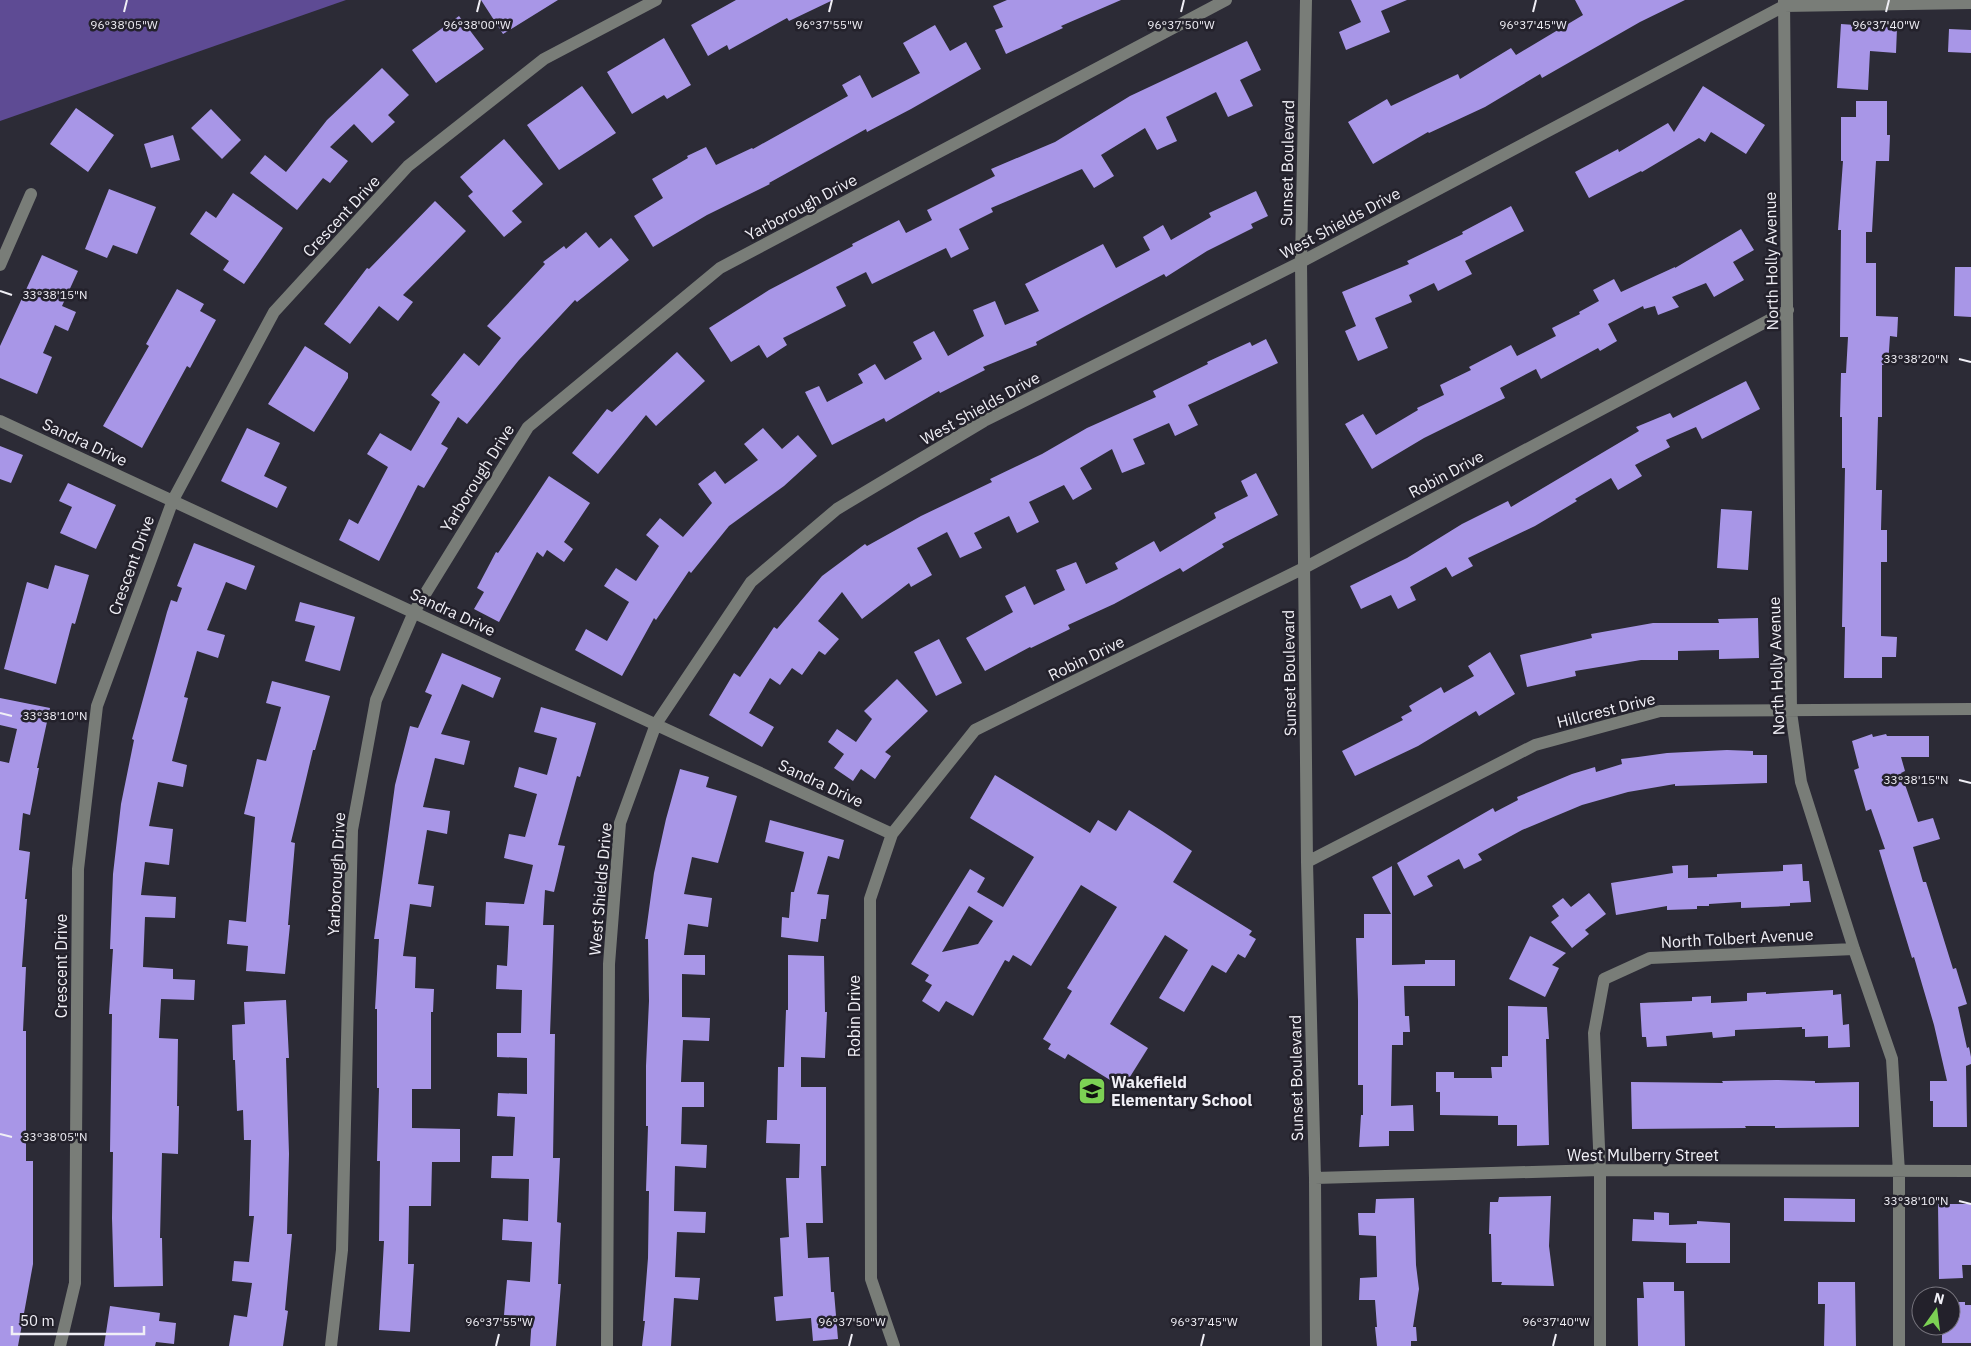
<svg xmlns="http://www.w3.org/2000/svg" width="1971" height="1346" viewBox="0 0 1971 1346" font-family="'IBM Plex Sans',sans-serif">
	<style>
		.forest { fill: #5e4b94 }
		.building { fill: #a896e7; fill-rule: evenodd }
		.lines { fill: none; stroke-linecap: round; stroke-linejoin: round }
		.minor { stroke: #797d78; stroke-width: 12 }
		.ticks { fill: none; stroke: #f0eff6; stroke-width: 2 }
		.labels { text-anchor: middle; dominant-baseline: central; stroke-width: 5; stroke-linejoin: round; paint-order: stroke }
		.street-label { font-size: 16px; fill: #f0eff6; stroke: #23212b }
		.poi-label { font-size: 16px; font-weight: bold; fill: #f0eff6; stroke: #23212b; text-anchor: start }
		.ticks-label { font-size: 12px; text-anchor: middle; fill: #f0eff6; stroke: #23212b; stroke-width: 5; stroke-linejoin: round; paint-order: stroke }
	</style>
	<rect width="100%" height="100%" fill="#2c2b36"/>
	<!-- forest -->
	<path class="forest" d="M0 0H346L0 121Z"/>
	<!-- building -->
	<path class="building" d="M481 0H558L503 34Z
		M736 0H833L789 21 787 18 729 50 727 45 708 56 691 25Z
		M1007 0H1121L1061 26 1063 28 1006 54 995 30 1003 27 993 6Z
		M1351 0H1407L1381 11 1390 32 1346 50 1339 32 1361 22Z
		M1575 0H1685L1640 22 1542 78 1540 74 1485 107 1429 133 1428 132 1373 164 1348 122 1387 99 1391 106 1458 74 1460 79 1511 48 1516 55 1583 15Z
		M459 16 484 49 436 83 412 50Z
		M1841 24 1897 28 1896 53 1870 51 1868 90 1837 88Z
		M935 25 950 51 966 42 981 69 911 109 867 132 866 129 769 183 770 184 707 215 653 247 634 216 663 198 652 179 688 158 687 156 706 147 716 165 752 148 753 149 848 96 842 85 860 75 872 98 920 73 903 43Z
		M1949 29 1971 30V53L1948 52Z
		M664 38 691 85 667 99 664 95 632 114 607 72Z
		M1247 41 1261 70 1240 80 1253 106 1228 117 1216 92 1166 117 1177 141 1157 150 1145 128 1101 155 1114 176 1094 188 1082 169 991 208 993 212 959 229 969 249 951 258 946 248 872 284 866 272 836 287 846 306 783 338 787 345 767 358 759 345 731 362 709 328 769 290 853 246 852 244 899 220 906 233 932 220 927 210 995 176 991 169 1055 142 1130 96Z
		M382 68 409 95 388 115 395 122 372 143 354 124 330 147 348 161 330 183 323 178 297 210 250 173 265 155 286 172 327 120Z
		M582 86 616 133 559 170 527 125Z
		M1703 86 1765 125 1746 154 1711 132 1705 142 1699 138 1642 172 1641 171 1589 198 1575 172 1618 149 1619 152 1668 123 1674 132Z
		M1856 101H1887V135H1890L1889 161H1876L1872 232H1866V263H1876V316L1898 317 1897 337 1890 336 1888 365H1882V417H1878L1876 490H1882L1881 530H1887V562H1881V636L1897 637 1896 657H1882V678H1844L1845 627H1842L1845 468H1842V417H1840L1841 373H1846L1848 337H1840L1841 230H1838L1843 161H1841V117H1856Z
		M76 108 114 135 88 172 50 144Z
		M211 109 241 140 222 159 191 128Z
		M173 135 180 160 151 168 144 144Z
		M504 139 543 184 512 211 522 222 504 237 468 196 473 192 460 177Z
		M109 189 156 207 137 254 113 245 107 258 85 249Z
		M1256 191 1268 216 1251 224 1253 228 1207 251 1166 277 1164 274 1036 342 1037 345 983 367 985 370 940 393 939 391 886 422 884 418 832 445 805 392 819 386 827 402 863 383 858 374 875 364 885 380 922 359 913 342 934 331 948 356 984 336 973 310 995 301 1005 325 1039 311 1025 284 1103 244 1116 268 1150 250 1143 237 1163 225 1171 240 1211 217 1209 213Z
		M233 193 283 228 244 284 223 270 229 261 190 234 206 211 216 218Z
		M435 201 466 231 403 295 413 302 398 321 379 306 350 344 324 324 367 268 369 269Z
		M1511 206 1524 231 1465 261 1472 274 1438 291 1434 283 1409 295 1412 302 1375 318 1388 348 1358 361 1345 331 1356 326 1342 292 1409 264 1407 261 1463 234 1462 232Z
		M1741 229 1754 250 1733 262 1744 280 1714 297 1706 283 1672 297 1679 307 1658 315 1655 306 1644 309 1643 306 1608 324 1617 341 1600 351 1598 348 1541 379 1536 369 1500 388 1505 398 1424 438 1372 469 1345 424 1363 414 1376 435 1418 410 1417 408 1444 395 1440 385 1471 370 1469 367 1511 345 1517 356 1556 336 1552 328 1580 314 1579 312 1599 301 1593 290 1614 279 1621 292 1675 267V268Z
		M586 232 599 248 611 238 629 260 577 302 575 300 519 360 467 424 458 417 441 444 448 448 424 488 418 485 379 561 339 540 349 519 358 524 388 467 367 454 380 433 411 451 440 402 431 395 464 353 479 366 501 338 487 326 545 264 543 262 564 246 566 249Z
		M42 255 78 271 62 306 76 312 68 331 55 325 43 353 52 357 37 394 0 378V346Z
		M1955 267H1971V317L1954 316Z
		M177 289 204 304 200 311 216 320 190 368 187 366 142 448 103 426 149 346 146 344Z
		M1266 339 1278 363 1188 405 1198 425 1175 436 1169 423 1133 439 1145 464 1122 473 1112 449 1080 468 1092 489 1073 500 1064 485 1029 502 1039 522 1017 533 1009 516 974 533 982 548 960 558 947 532 917 548 932 575 911 587 909 583 862 619 842 592 818 621 839 639 825 655 819 651 802 675 792 668 780 685 770 678 749 713 774 727 762 747 709 715 734 673 740 677 774 627 777 629 822 576 865 544 867 546 921 516 992 482 990 479 1042 454 1087 428 1156 397 1153 391 1208 364 1207 362 1250 342 1252 346Z
		M305 346 348 373V378L314 432 268 404Z
		M677 352 705 381 656 426 646 415 598 474 572 453 607 409 612 412Z
		M1746 381 1760 409 1702 439 1696 427 1666 440 1670 447 1635 465 1642 476 1618 490 1611 478 1575 499 1577 501 1535 526 1468 558 1473 566 1452 577 1446 567 1410 587 1416 600 1398 609 1391 595 1361 609 1350 586 1407 558 1462 524 1508 501 1511 507 1639 431 1636 427 1670 413 1673 418Z
		M247 428 280 443 264 476 287 487 277 508 221 481Z
		M763 428 782 449 798 435 817 456 784 486 729 526 691 573 689 571 656 620 654 618 622 676 575 650 586 629 607 641 629 602 604 586 616 568 636 581 659 546 646 535 660 518 683 537 712 503 698 484 715 471 725 484 758 460 744 444Z
		M0 446 23 455 11 483 0 479Z
		M1256 473 1278 515 1222 544 1224 547 1183 572 1180 568 1114 604 1068 625 1070 629 1031 648 1030 647 985 671 966 638 1013 612 1005 596 1025 586 1034 605 1065 590 1056 570 1076 562 1086 584 1118 569 1115 563 1154 541 1160 552 1216 518 1214 513 1248 496 1241 481Z
		M549 476 590 503 564 542 573 549 564 562 547 550 543 557 537 552 499 622 474 609 484 592 477 588 496 552 498 553Z
		M68 483 116 505 96 549 60 533 72 507 59 501Z
		M1721 509 1752 511 1748 570 1717 568Z
		M194 543 255 566 246 590 226 582 207 630 225 635 218 658 197 651 184 697 188 698 172 761 187 765 183 787 158 782 149 826 173 829 169 865 145 862 141 895 176 897 175 918 145 917 143 967 173 969V979L195 980 194 1000 161 999 159 1038 178 1039 177 1106H179L178 1154 162 1153 160 1238H162L163 1286 114 1287 112 1218 113 1152H110L112 1014H109L113 949H110L113 874 121 804 134 740 132 739 167 612 171 600 177 602 182 588 177 586Z
		M55 565 89 575 75 624 72 623 56 684 4 669 27 582 48 589Z
		M300 602 355 617 340 671 305 661 315 626 295 621Z
		M1758 618 1759 658 1719 659V650L1678 651V660H1641L1575 671 1576 676 1527 687 1520 655 1592 638 1591 634 1653 623H1719L1718 619Z
		M939 639 962 683 936 696 914 652Z
		M1490 652 1515 694 1479 716 1476 711 1418 746 1355 776 1342 751 1403 720 1401 717 1412 711 1409 706 1441 687 1444 693 1474 676 1468 666Z
		M442 653 501 678 493 698 462 684 441 734 470 741 464 765 435 758 423 807 450 811 447 834 427 830 418 884 434 886 431 907 410 904 403 956 416 957 415 988 434 989 433 1012H431V1089H412V1128L460 1129V1162H432L431 1206H409L408 1264H414L410 1332 379 1330 384 1241H379L380 1161H377L379 1088H377V1009H375L379 939H374L395 785 410 726 418 728 432 695 425 692Z
		M897 679 928 711 885 752 891 756 875 779 861 769 853 781 834 768 844 754 828 742 837 729 856 742 872 719 864 711Z
		M272 681 330 696 315 750H313L291 842 295 843 288 925H290L285 974 246 971 248 946 227 944 229 920 246 922 255 817 244 814 257 759 266 761 281 707 266 703Z
		M0 698 50 708 37 768H39L30 815 23 813 19 850 30 852 25 899H27L22 967H26L23 1031H26V1161H33V1264L18 1346H0V761L9 763 17 729 0 725Z
		M541 707 596 723 580 777 577 776 558 845 565 846 554 892 545 890 543 925H554L550 1034H555L553 1158H560L557 1222 561 1223 558 1284H561L556 1346H530L532 1317 504 1315 507 1280 530 1282 532 1242 502 1240 503 1219 528 1221 529 1179 491 1178 492 1156H513L515 1117 497 1116 498 1093 527 1094V1058L497 1057V1033H521L522 990 496 989 497 965 507 966 509 926 485 925 486 902 524 904 533 865 504 858 509 834 525 837 537 794 514 787 519 767 547 775 557 738 534 732Z
		M1872 734 1873 737 1886 734 1887 736H1929V757H1901L1905 771 1901 773 1918 822 1933 818 1940 839 1913 847 1923 882H1926L1953 969 1956 968 1967 1004 1958 1007 1967 1048 1969 1047 1971 1057V1064L1966 1066 1967 1127H1933V1101H1930V1081H1947L1934 1025 1914 957 1912 958 1879 850 1885 849 1871 809 1866 811 1854 770 1859 768 1852 741Z
		M1727 750 1753 751V755H1767V783L1675 786V784L1628 792 1582 805 1522 830 1478 854 1482 860 1464 869 1459 859 1427 876 1433 886 1414 896 1397 863 1493 808 1495 812 1518 800 1517 797 1572 774 1595 767 1596 772 1622 764 1621 759 1638 757 1667 753Z
		M680 769 709 777 706 787 737 796 718 863 692 857 684 894 712 898 708 927 688 924 684 955H705V975L682 974V1017L710 1018 709 1041 683 1040 681 1082H704V1107H682L681 1144 707 1145 706 1168 675 1166 674 1211 706 1212 705 1233 677 1232 675 1277 700 1278 698 1300 674 1298 671 1346H642L645 1321H643L648 1258 649 1191H646L648 1126H646V1066L649 1001 648 939H645L654 873 666 819Z
		M995 775 1090 833 1098 820 1116 831 1129 810 1162 831 1192 851 1173 882 1252 931 1249 935 1256 939 1245 958 1238 954 1226 973 1212 965 1184 1012 1159 998 1188 950 1165 935 1110 1024 1148 1048 1123 1088 1068 1054 1065 1059 1048 1049 1051 1044 1043 1039 1072 991 1067 988 1117 907 1081 885 1031 966 1013 955 1009 962 1005 960 973 1016 946 1001 939 1012 922 1001 932 985 925 981 929 975 911 964 970 869 985 878 977 892 1003 907 1034 857 970 818ZM969 906 993 921 978 944 942 952Z
		M770 820 844 840 839 859 828 856 817 894 829 895 826 919H821L818 942 781 937 782 917 789 918 791 892H794L804 852 765 842Z
		M1802 864 1803 881H1809L1811 902 1790 903V906L1741 908V902L1709 904V906H1697V909L1667 910V906L1616 915 1611 883 1673 873 1672 866 1688 865V878L1717 877V874L1783 871V865Z
		M1392 866V965L1425 964V960H1455V986H1404L1405 1016H1409L1410 1032H1403V1045H1392L1391 1106 1413 1105 1414 1131H1389V1146L1359 1147 1361 1115H1363V1085H1358V1001L1356 938H1364V914H1391L1372 877Z
		M1589 893 1606 914 1585 930 1589 934 1572 948 1551 922 1559 916 1552 906 1563 898 1571 907Z
		M1530 936 1566 953 1552 965 1559 968 1545 997 1509 979Z
		M788 955 824 956 825 1012H827L825 1058 801 1057V1087H826V1166H821L823 1223H806L808 1258 829 1257 831 1292H834L838 1339 813 1341 811 1318 776 1321 774 1297 783 1296 780 1238 789 1237 786 1178H799L800 1144 766 1143 767 1120H777L778 1067H784L786 1010H788Z
		M1833 990V995L1841 994 1843 1025 1849 1024 1850 1047 1828 1048V1036L1805 1037V1029H1802V1027L1735 1030V1036L1713 1038 1712 1032 1666 1036 1667 1046 1647 1047 1646 1037H1642L1640 1003 1692 1001V997L1711 996V1003L1747 1001V993L1766 992V994Z
		M286 1000 289 1058H286L289 1154 287 1234H292L285 1310 288 1311 283 1346H229L234 1315 247 1317 252 1283 232 1281 234 1261 249 1262 254 1216H249L251 1140H244L243 1110 237 1111 235 1060H233L232 1025 245 1024 244 1002Z
		M1508 1006 1547 1007 1549 1039H1546L1549 1145 1517 1146V1125H1498V1116L1440 1115V1092H1436V1072H1454V1078H1492L1491 1067H1502V1056H1508Z
		M1776 1080 1815 1081V1083L1859 1082V1127L1775 1128V1126H1745L1746 1128 1632 1129 1631 1082 1723 1083 1722 1081Z
		M1551 1196 1549 1246 1554 1286 1501 1285 1502 1282H1492L1491 1234H1489L1490 1202H1498L1499 1197Z
		M1414 1198 1416 1265 1419 1289 1413 1327H1416L1417 1341H1411V1346H1377L1375 1327H1377L1375 1300H1359L1360 1278 1377 1277 1376 1236 1359 1235 1358 1213H1375L1376 1199Z
		M1784 1198 1855 1199V1222L1784 1221Z
		M1938 1204H1971V1265H1962L1963 1278 1939 1279Z
		M1654 1212 1669 1213V1225L1697 1224V1221L1730 1223V1263H1686V1243L1632 1241 1633 1219 1654 1220Z
		M1643 1282H1674V1291H1684L1685 1346H1638L1637 1298H1644Z
		M1818 1282H1855L1856 1346H1824L1825 1304H1818Z
		M1951 1302H1965V1305H1971V1343H1942V1326H1951Z
		M110 1306 160 1313 159 1321 176 1323 174 1344 156 1342 155 1346H104Z"/>
	<g class="lines">
		<!-- minor -->
		<path class="minor" d="M1306 0 1301 262 1307 862 1315 1178 1316 1346
			M1784 0 1791 712 1801 782 1854 949 1892 1059 1899 1172V1346
			M0 265 31 194
			M0 421 892 834
			M1307 862 1535 745 1660 711 1971 709
			M1315 1178 1600 1170 1971 1171
			M60 1346 75 1283 78 869 97 706 173 500 274 312 408 166 544 59 656 0
			M331 1346 342 1250 352 830 376 700 414 612 528 427 720 268 1226 0
			M607 1346 609 964 620 823 656 724 751 582 837 509 984 421 1301 262 1784 6 1971 3
			M894 1346 871 1279 870 899 892 834 975 730 1304 568 1788 310
			M1600 1346V1170L1594 1033 1604 979 1650 958 1854 949"/>
	</g>
	<!-- ticks -->
	<path class="ticks" d="M124 12 127 0M477 12 480 0M829 12 832 0M1181 12 1184 0M1533 12 1536 0M1886 12 1889 0M0 291 12 295M1959 359 1971 362M0 713 12 716M1959 780 1971 783M0 1134 12 1137M1959 1201 1971 1204M496 1346 499 1334M849 1346 852 1334M1201 1346 1204 1334M1553 1346 1556 1334"/>
	<!-- icons -->
	<defs>
		<g id="school-square" transform="scale(1.4375)"><rect x="-9" y="-9" width="18" height="18" rx="4" fill="#7cd154" stroke="#23212b"/><path d="M0-5L7-2L0 1L-7-2ZM-4 1L0 2.5L4 1V4Q0 6-4 4Z" fill="#111"/></g>
	</defs>
	<g fill-rule="evenodd">
		<use href="#school-square" x="1092" y="1091"/>
	</g>
	<g class="labels">
		<!-- street labels -->
		<g class="street-label">
			<text transform="translate(1287 163) rotate(-89)">Sunset Boulevard</text>
			<text transform="translate(801 207) rotate(-28)">Yarborough Drive</text>
			<text transform="translate(341 216) rotate(-47)">Crescent Drive</text>
			<text transform="translate(1340 223) rotate(-28)">West Shields Drive</text>
			<text transform="translate(1771 261) rotate(-91)">North Holly Avenue</text>
			<text transform="translate(980 408) rotate(-29)">West Shields Drive</text>
			<text transform="translate(85 442) rotate(25)">Sandra Drive</text>
			<text transform="translate(1446 474) rotate(-28)">Robin Drive</text>
			<text transform="translate(477 478) rotate(-58)">Yarborough Drive</text>
			<text transform="translate(131 565) rotate(-70)">Crescent Drive</text>
			<text transform="translate(453 612) rotate(25)">Sandra Drive</text>
			<text transform="translate(1086 658) rotate(-26)">Robin Drive</text>
			<text transform="translate(1776 666) rotate(-92)">North Holly Avenue</text>
			<text transform="translate(1289 673) rotate(-91)">Sunset Boulevard</text>
			<text transform="translate(1606 710) rotate(-14)">Hillcrest Drive</text>
			<text transform="translate(821 783) rotate(25)">Sandra Drive</text>
			<text transform="translate(336 874) rotate(-87)">Yarborough Drive</text>
			<text transform="translate(600 889) rotate(-85)">West Shields Drive</text>
			<text transform="translate(1737 938) rotate(-3)">North Tolbert Avenue</text>
			<text transform="translate(61 966) rotate(-90)">Crescent Drive</text>
			<text transform="translate(854 1016) rotate(-90)">Robin Drive</text>
			<text transform="translate(1296 1078) rotate(-91)">Sunset Boulevard</text>
			<text x="1643" y="1155">West Mulberry Street</text>
		</g>
		<!-- poi labels -->
		<g class="poi-label">
			<text x="1111" y="1082">Wakefield<tspan x="1111" dy="18">Elementary School</tspan></text>
		</g>
	</g>
	<g class="ticks-label">
		<text x="124" y="29">96°38'05"W</text>
		<text x="477" y="29">96°38'00"W</text>
		<text x="829" y="29">96°37'55"W</text>
		<text x="1181" y="29">96°37'50"W</text>
		<text x="1533" y="29">96°37'45"W</text>
		<text x="1886" y="29">96°37'40"W</text>
		<text x="55" y="299">33°38'15"N</text>
		<text x="1916" y="363">33°38'20"N</text>
		<text x="55" y="720">33°38'10"N</text>
		<text x="1916" y="784">33°38'15"N</text>
		<text x="55" y="1141">33°38'05"N</text>
		<text x="1916" y="1205">33°38'10"N</text>
		<text x="499" y="1326">96°37'55"W</text>
		<text x="852" y="1326">96°37'50"W</text>
		<text x="1204" y="1326">96°37'45"W</text>
		<text x="1556" y="1326">96°37'40"W</text>
	</g>
	<!-- north arrow -->
	<g transform="translate(1936 1311) rotate(14)"><circle r="24" fill="#23212b" stroke="#75737c"/>
	<path d="M0-4L9 19L0 12L-9 19Z" fill="#7cd154"/>
	<text y="-8" font-size="14" font-weight="bold" text-anchor="middle" fill="#f0eff6">N</text>
	</g>
	<!-- scale -->
	<path d="M12 1326v8h132v-8" fill="none" stroke="#f0eff6" stroke-width="2.5"/>
	<text x="20" y="1326" font-size="15" fill="#f0eff6" stroke="#23212b" stroke-width="4" paint-order="stroke">50 m</text>
</svg>
